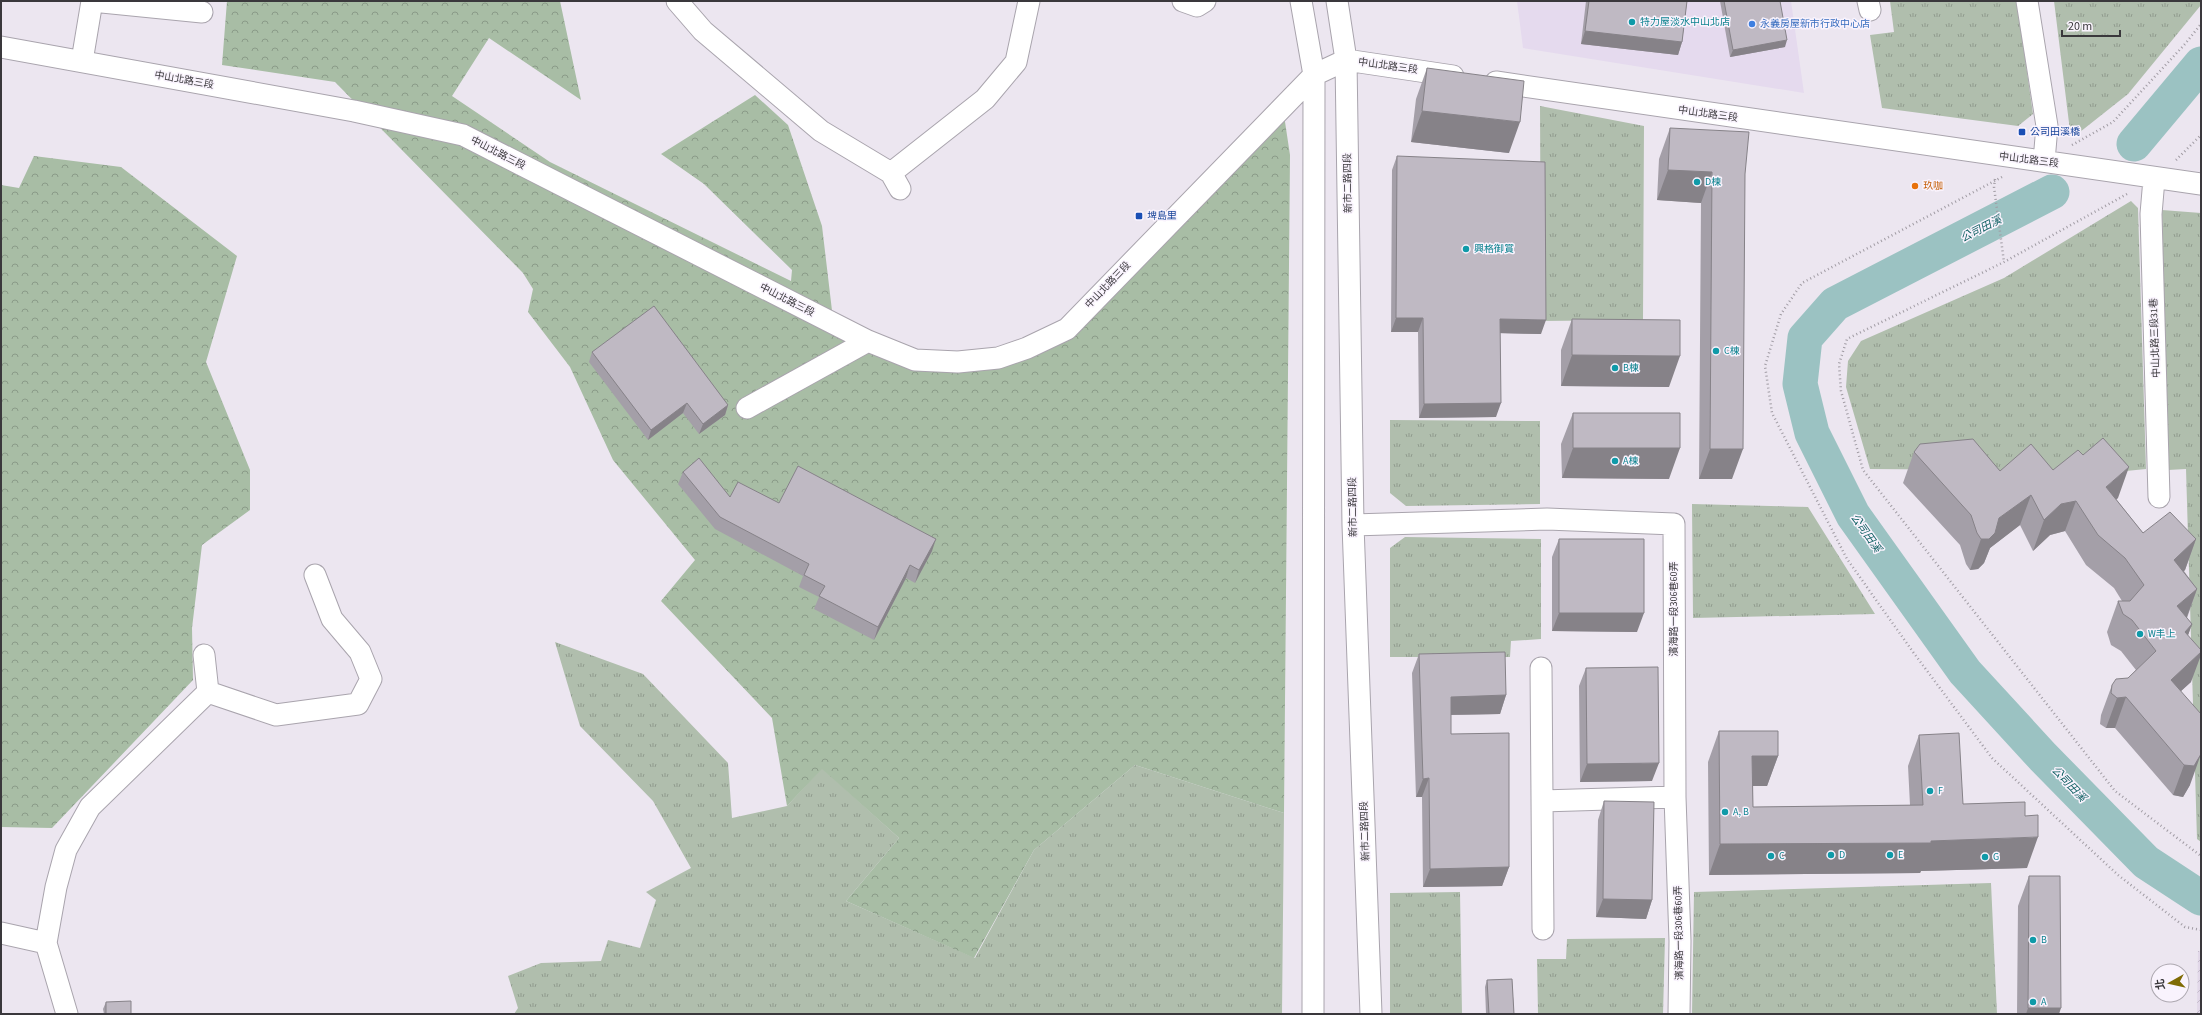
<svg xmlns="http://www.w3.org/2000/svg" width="2202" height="1015" viewBox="0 0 2202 1015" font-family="'Source Sans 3','Noto Sans TC',sans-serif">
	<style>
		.commercial { fill: #e5daee }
		.industrial { fill: url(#industrial-furrows) }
		.grass { fill: url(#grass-tufts) }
		.forest { fill: url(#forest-crowns) }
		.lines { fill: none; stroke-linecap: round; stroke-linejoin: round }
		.river { stroke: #9bc2c2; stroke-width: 35 }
		.minor-casing { stroke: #a9a4ad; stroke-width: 23 }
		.path { stroke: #a19ca4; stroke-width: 2.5; stroke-dasharray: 1 3; stroke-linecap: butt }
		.minor { stroke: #fff; stroke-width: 21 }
		.wall { fill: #a49fa8 }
		.shaded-wall { fill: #868288 }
		.building { fill: #bfb9c3; stroke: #868288 }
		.culture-dot { fill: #0f9aa8; stroke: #f9f3fd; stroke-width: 1.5 }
		.shop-dot { fill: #3f7fe0; stroke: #f9f3fd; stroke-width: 1.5 }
		.transit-dot { fill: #1a4fb4; stroke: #f9f3fd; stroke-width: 1.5 }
		.food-dot { fill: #e8710a; stroke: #f9f3fd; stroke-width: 1.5 }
		.labels { text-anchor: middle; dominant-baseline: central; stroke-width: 3; stroke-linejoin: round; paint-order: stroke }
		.culture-label { font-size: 10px; fill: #0d838f; stroke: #f9f3fd; text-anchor: start }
		.shop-label { font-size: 10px; fill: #366cbe; stroke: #f9f3fd; text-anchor: start }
		.street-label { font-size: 10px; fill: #3a383c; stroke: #f9f3fd }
		.transit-label { font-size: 10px; fill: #164399; stroke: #f9f3fd; text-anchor: start }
		.food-label { font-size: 10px; fill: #c56008; stroke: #f9f3fd; text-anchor: start }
		.water-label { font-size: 11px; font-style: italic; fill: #0c5e60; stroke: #f9f3fd }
	</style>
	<defs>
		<pattern id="industrial-furrows" width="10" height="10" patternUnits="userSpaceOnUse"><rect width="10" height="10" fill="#e2d8e9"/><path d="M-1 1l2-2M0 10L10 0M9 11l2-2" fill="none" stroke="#c3bac9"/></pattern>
		<pattern id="grass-tufts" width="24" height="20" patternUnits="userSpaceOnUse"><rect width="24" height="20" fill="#b0bead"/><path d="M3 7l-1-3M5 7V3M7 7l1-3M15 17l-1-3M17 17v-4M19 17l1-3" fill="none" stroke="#909b8e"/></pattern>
		<pattern id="forest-crowns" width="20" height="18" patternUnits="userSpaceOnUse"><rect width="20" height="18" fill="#a8bda5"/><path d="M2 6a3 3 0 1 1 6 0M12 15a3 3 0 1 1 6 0" fill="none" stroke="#8a9b88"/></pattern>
	</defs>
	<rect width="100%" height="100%" fill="#ece6f0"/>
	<!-- commercial -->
	<path class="commercial" d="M1517 1H1791L1804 93 1523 48Z"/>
	<!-- industrial -->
	<path class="industrial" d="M2198 951H2201V1014H2197Z"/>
	<!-- grass -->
	<path class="grass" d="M1890 1H2017L2033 114 2018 126 1882 108 1870 35 1894 32Z
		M2054 1H2201V5L2128 94 2080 132 2070 131Z
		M1540 106 1644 126 1643 320 1541 321Z
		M2131 201 2138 208 2146 469 2126 471 1870 469 1846 387 1848 361 1861 341 2004 278Z
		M2162 210 2201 213V842L2197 839 2186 469 2168 470Z
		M1390 420 1540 421V504L1406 506 1390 493Z
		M1692 504 1808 507 1875 614 1693 618Z
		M1405 537 1541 539V639L1511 641 1510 657H1390V548Z
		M555 642 643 674 728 763 732 818 787 806 822 768 899 838 846 901 975 958 1034 850 1135 765 1284 813 1282 1014H514L518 1008 508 976 541 963 601 961 608 940 640 948 656 900 646 892 691 868 653 801 580 726Z
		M1991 883 1997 1014H1692L1694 892Z
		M1460 892 1462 1014H1390V893Z
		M1665 938 1663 1014H1538L1537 959H1566L1567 939Z"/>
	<!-- forest -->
	<path class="forest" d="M227 1H560L581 100 489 38 452 96 550 162 791 281 792 270 704 184 661 154 755 95 788 125 822 226 833 319 932 356 1012 353 1067 326 1282 102 1290 155 1284 813 1135 765 1034 850 974 958 846 901 899 838 822 769 787 806 772 718 661 601 695 560 613 460 570 367 528 312 533 289 523 273 335 82 222 65Z
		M34 156 121 167 237 256 206 362 250 470V510L202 545 192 628 193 680 52 828 1 827V185L19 188Z"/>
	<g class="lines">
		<!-- river -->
		<path class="river" d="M2134 144 2201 64
			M2052 192 1835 304 1805 338 1800 384 1812 433 1853 515 1965 672 2043 757 2146 862 2201 898"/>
		<!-- minor casing -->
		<g class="minor-casing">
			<path id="minor" d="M677 1 703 31 821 131 891 173 985 99 1016 62 1029 1
				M1183 1 1197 6 1205 1
				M1301 1 1314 75 1313 1014
				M1337 1 1346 60 1353 525 1371 1014
				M1868 1 1870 10
				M2027 1 2047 126 2044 161
				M1 47 354 111 463 135 868 341 915 360 958 362 998 358 1027 348 1067 329 1314 75 1346 60 1453 76
				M82 61 92 1 202 12
				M1496 82 2201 184
				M891 173 900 189
				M2154 179 2151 214 2159 497
				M747 408 868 341
				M1353 525 1547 519 1674 524 1675 797 1680 941 1679 1014
				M204 655 208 692
				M1541 668 1543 929
				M1542 801 1675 797
				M1 933 46 943
				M67 1014 46 943 56 887 66 850 90 807 208 692 276 715 358 704 371 679 360 652 332 619 315 575"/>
		</g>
		<!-- path -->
		<path class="path" d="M2072 145 2113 122 2185 44 2201 24
			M2176 160 2201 135
			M2002 177 1802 283 1781 314 1765 366 1772 413 1847 559 1913 652 1992 758 2118 875 2185 927 2201 930
			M1995 179 1994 187 2004 262
			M2127 194 2004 262 1847 339 1839 364 1841 391 1863 470 2115 791 2201 856"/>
		<!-- minor -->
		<use href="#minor" class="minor"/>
	</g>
	<!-- wall -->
	<path class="wall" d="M1586 1H1687L1682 42 1678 55 1581 44Z
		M1720 1H1780L1785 47 1730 57Z
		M1427 68 1509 153 1411 142 1416 99Z
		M1670 128 1745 174 1732 479H1699L1701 203 1657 200 1659 159Z
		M1397 156 1541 334 1500 333 1496 417 1419 418 1418 332H1391L1392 170Z
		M1572 319 1669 387 1561 386V350Z
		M592 352 728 405 725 415 699 434 683 413 648 440 589 362Z
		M1573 413 1669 479 1562 478 1561 444Z
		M1914 452 2000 471 2053 470 2118 498 2116 499 2143 533 2196 539 2185 570 2184 571 2197 589 2187 618 2192 624 2188 635 2191 682 2181 691 2190 785 2183 797 2173 795 2115 728H2106L2100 724 2101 715 2112 685 2128 678 2136 670 2121 651 2111 645 2107 632 2118 601H2122L2114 588 2086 565 2065 531 2050 535 2033 551 2020 525 1990 548 1984 563 1978 569 1970 570 1966 564 1960 545 1903 483Z
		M683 472 730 497 779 503 932 551 915 583 906 578 874 640 814 609 819 597 799 587 803 576 715 529 678 484Z
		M1559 539 1637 632 1552 631V557Z
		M1419 654 1506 695 1500 714 1451 715V734L1509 867 1502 886 1423 887 1422 797H1416L1412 673Z
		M1586 668 1652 781 1580 782 1579 686Z
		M1719 731 1778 756 1767 786H1753V807L1910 805 1908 766 1919 735 1963 804 2027 868 1921 871 1920 873 1709 875 1708 762Z
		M1604 801 1652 900 1646 919 1596 917 1598 820Z
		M2029 876 2059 1014H2017L2018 906Z
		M1512 979 1514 1014H1486L1485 987 1487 980Z
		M106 1002 131 1014H104L103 1009Z"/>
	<!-- shaded-wall -->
	<path class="shaded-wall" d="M1585 31 1682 42 1678 55 1581 44Z
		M1787 40 1785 47 1730 57 1733 50Z
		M1422 111 1520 122 1509 153 1411 142Z
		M1668 170 1712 172 1701 203 1657 200Z
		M1396 318H1423L1418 332H1391Z
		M1500 319 1546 320 1541 334 1495 333Z
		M1572 355 1680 356 1669 387 1561 386Z
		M687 403 683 413 648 440 651 430Z
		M1501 403 1496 417 1419 418 1424 404Z
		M728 405 725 415 699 434 703 424Z
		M1573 448H1680L1669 479 1562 478Z
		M1710 449H1743L1732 479H1699Z
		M2129 467 2118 498 2095 518 2106 487Z
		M2031 495 2020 525 1990 548 1984 563 1978 569 1970 570 1981 539 1999 518Z
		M2076 501 2065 531 2050 535 2033 551 2044 520 2061 504Z
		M936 539 932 551 915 583 919 570Z
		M2196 539 2185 570 2163 590 2174 560Z
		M910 565 906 578 874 640 878 627Z
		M2197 589 2186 619 2177 606Z
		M1559 613H1644L1637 632 1552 631Z
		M2192 624 2181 655 2185 632Z
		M2201 652V655L2191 682 2160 710 2171 680Z
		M1506 695 1500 714 1444 715 1451 697Z
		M2126 697 2115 728H2106L2117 698Z
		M2201 754 2190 785 2183 797 2173 795 2184 765Z
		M1752 756H1778L1767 786H1741Z
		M1659 763 1652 781 1580 782 1587 764Z
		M1429 778 1422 797H1416L1423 779Z
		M2038 837 2027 868 1921 871 1920 873 1709 875 1720 844 1931 841Z
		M1509 867 1502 886 1423 887 1430 869Z
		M1603 899 1652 900 1646 919 1596 917Z
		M2028 1008H2061L2059 1014H2026Z"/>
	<!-- building -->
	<path class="building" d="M1589 1H1687L1682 42 1585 31Z
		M1724 1H1780L1787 40 1733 50Z
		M1427 68 1524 81 1520 122 1422 111Z
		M1670 128 1749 132 1745 174 1743 449H1710L1712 172 1668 170Z
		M1397 156 1545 162 1546 320 1500 319 1501 403 1424 404 1423 318H1396Z
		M654 306 728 405 703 424 687 403 651 430 592 352Z
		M1572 319 1680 320V356L1572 355Z
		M1573 413H1680V448H1573Z
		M2103 438 2129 467 2106 487 2143 533 2170 512 2196 539 2174 560 2197 589 2177 606 2192 624 2185 632 2201 650V652L2171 680 2201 714V754L2194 766 2184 765 2126 697 2117 698 2111 693 2112 685 2116 679 2128 678 2156 651 2132 620 2123 614 2118 601H2130L2144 585 2125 558 2098 535 2076 501 2061 504 2044 520 2031 495 1999 518 1995 533 1989 539H1981L1977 533 1971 515 1914 452 1920 444 1973 439 2000 471 2031 444 2053 470 2078 450 2083 455Z
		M699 458 730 497 738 482 779 503 798 466 936 539 919 570 910 565 878 627 819 596 825 586 804 575 809 564 720 517 683 472Z
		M1559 539H1644V613H1559Z
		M1505 652 1506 695 1451 697V734L1509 733V867L1430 869 1429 778 1423 779 1419 654Z
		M1658 667 1659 763 1587 764 1586 668Z
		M1719 731H1778V756H1752L1753 807 1923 805 1919 735 1959 733 1963 804 2025 802V816L2038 815V837L1931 841V843L1720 844Z
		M1604 801 1654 802 1652 900 1603 899Z
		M2029 876H2060L2061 1008H2028Z
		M1512 979 1514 1014H1489L1487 980Z
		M131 1001V1014H106V1002Z"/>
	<!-- markers -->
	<g class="culture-dot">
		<circle cx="1632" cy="22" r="4"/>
		<circle cx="1697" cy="182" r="4"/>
		<circle cx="1466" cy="249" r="4"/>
		<circle cx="1716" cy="351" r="4"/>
		<circle cx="1615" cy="368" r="4"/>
		<circle cx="1615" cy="461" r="4"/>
		<circle cx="2140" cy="634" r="4"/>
		<circle cx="1930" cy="791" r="4"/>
		<circle cx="1725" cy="812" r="4"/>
		<circle cx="1831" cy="855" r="4"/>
		<circle cx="1890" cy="855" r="4"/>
		<circle cx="1771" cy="856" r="4"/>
		<circle cx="1985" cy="857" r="4"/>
		<circle cx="2033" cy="940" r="4"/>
		<circle cx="2033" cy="1002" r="4"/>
	</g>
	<circle class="shop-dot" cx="1752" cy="24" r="4"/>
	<g class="transit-dot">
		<rect x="2018" y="128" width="8" height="8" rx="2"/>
		<rect x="1135" y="212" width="8" height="8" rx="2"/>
	</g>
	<circle class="food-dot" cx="1915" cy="186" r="4"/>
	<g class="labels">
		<!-- culture labels -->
		<g class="culture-label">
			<text x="1640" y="22">特力屋淡水中山北店</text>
			<text x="1705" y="182">D棟</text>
			<text x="1474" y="249">興格御賞</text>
			<text x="1724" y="351">C棟</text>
			<text x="1623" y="368">B棟</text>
			<text x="1623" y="461">A棟</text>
			<text x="2148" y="634">W丰上</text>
			<text x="1938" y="791">F</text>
			<text x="1733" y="812">A, B</text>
			<text x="1839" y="855">D</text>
			<text x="1898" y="855">E</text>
			<text x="1779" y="856">C</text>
			<text x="1993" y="857">G</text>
			<text x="2041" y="940">B</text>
			<text x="2041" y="1002">A</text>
		</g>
		<!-- shop labels -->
		<g class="shop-label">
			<text x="1760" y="24">永義房屋新市行政中心店</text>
		</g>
		<!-- street labels -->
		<g class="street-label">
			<text transform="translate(1388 66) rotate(8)">中山北路三段</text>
			<text transform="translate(184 80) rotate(10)">中山北路三段</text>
			<text transform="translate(1708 114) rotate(8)">中山北路三段</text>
			<text transform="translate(498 153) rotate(27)">中山北路三段</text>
			<text transform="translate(2029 160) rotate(7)">中山北路三段</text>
			<text transform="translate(1348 183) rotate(-91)">新市二路四段</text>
			<text transform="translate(1108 285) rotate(-46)">中山北路三段</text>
			<text transform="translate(787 300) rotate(27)">中山北路三段</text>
			<text transform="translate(2155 338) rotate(-92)">中山北路三段31巷</text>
			<text transform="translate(1353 507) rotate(-91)">新市二路四段</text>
			<text transform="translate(1674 609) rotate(-90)">濱海路一段306巷60弄</text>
			<text transform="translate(1365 831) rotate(-92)">新市二路四段</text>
			<text transform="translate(1679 933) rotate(-91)">濱海路一段306巷60弄</text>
		</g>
		<!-- transit labels -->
		<g class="transit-label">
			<text x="2030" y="132">公司田溪橋</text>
			<text x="1147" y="216">埤島里</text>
		</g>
		<!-- food labels -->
		<g class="food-label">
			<text x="1923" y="186">玖咖</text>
		</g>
		<!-- water labels -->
		<g class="water-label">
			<text transform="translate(1981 229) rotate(-27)">公司田溪</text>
			<text transform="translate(1866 533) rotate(55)">公司田溪</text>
			<text transform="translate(2069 784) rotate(46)">公司田溪</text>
		</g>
	</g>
	<!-- border -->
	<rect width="2202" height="1015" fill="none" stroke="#3a383c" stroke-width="4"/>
	<!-- north arrow -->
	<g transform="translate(2170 983) rotate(262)"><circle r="19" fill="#f9f3fd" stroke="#ada8b0"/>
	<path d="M0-3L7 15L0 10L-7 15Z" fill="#7f6b04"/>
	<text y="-6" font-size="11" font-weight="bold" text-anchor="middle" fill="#3a383c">北</text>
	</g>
	<!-- scale -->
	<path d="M2062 30v6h58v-6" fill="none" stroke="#3a383c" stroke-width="2"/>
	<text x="2068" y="30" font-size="12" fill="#3a383c" stroke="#f9f3fd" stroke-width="3" paint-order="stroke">20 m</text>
</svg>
